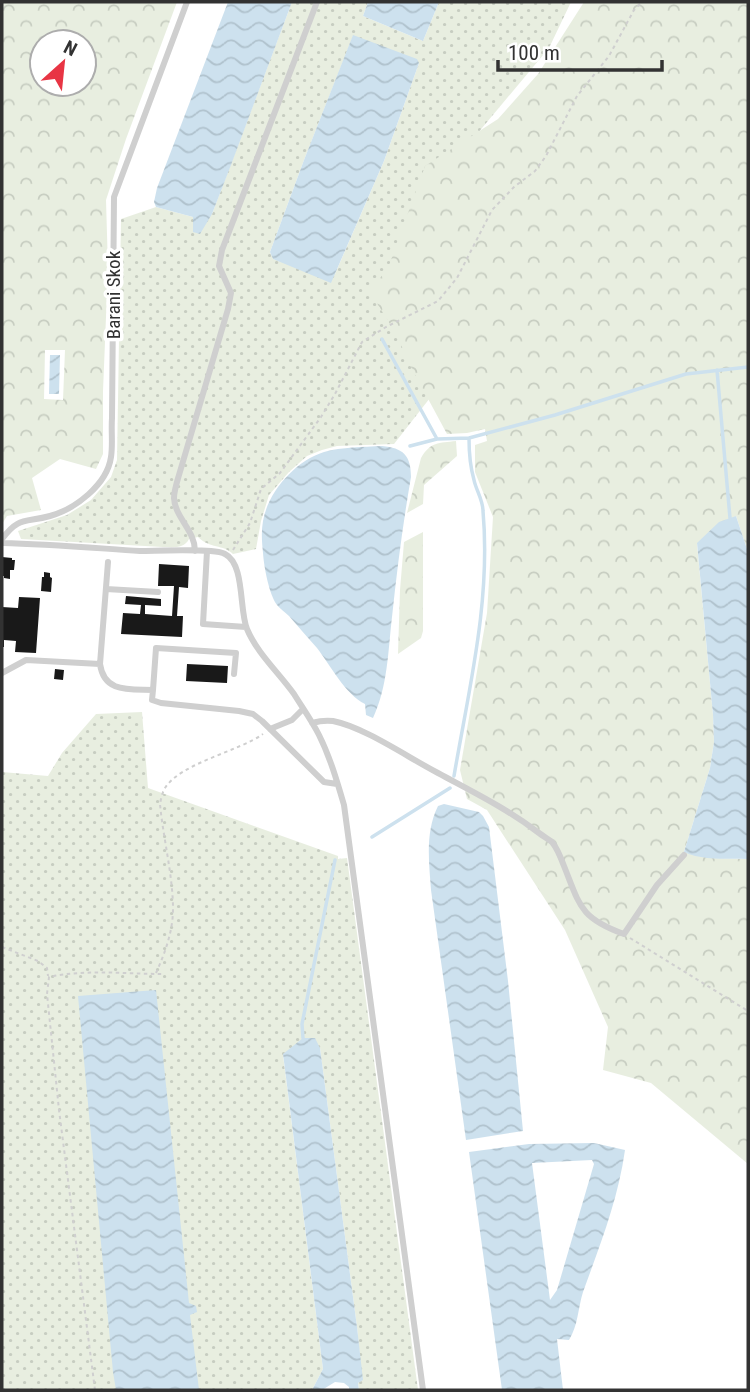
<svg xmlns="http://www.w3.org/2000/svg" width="750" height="1392" viewBox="0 0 750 1392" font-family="'Roboto Condensed',sans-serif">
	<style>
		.grass { fill: url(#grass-dots); fill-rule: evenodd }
		.forest { fill: url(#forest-crowns); fill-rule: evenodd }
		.water { fill: url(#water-waves); fill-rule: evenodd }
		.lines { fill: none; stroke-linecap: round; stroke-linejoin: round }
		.stream { stroke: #cde1ee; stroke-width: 3.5 }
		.building { fill: #191919 }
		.path { stroke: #cfcfcf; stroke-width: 2; stroke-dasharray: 3.5 3.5; stroke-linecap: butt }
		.service { stroke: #cfcfcf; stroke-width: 6 }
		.labels { text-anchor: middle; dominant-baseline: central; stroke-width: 7; stroke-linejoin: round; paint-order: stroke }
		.street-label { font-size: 19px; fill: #323232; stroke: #fff }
	</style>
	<defs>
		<pattern id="grass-dots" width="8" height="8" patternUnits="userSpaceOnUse" patternTransform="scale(1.75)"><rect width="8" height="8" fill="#e8eee0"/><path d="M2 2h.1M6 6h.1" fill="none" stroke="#c7cdc1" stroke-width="1.8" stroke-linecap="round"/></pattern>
		<pattern id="forest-crowns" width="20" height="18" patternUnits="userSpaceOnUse" patternTransform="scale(1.75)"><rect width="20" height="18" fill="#e8eee0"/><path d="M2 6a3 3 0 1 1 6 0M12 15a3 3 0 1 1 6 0" fill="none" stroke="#c7cdc1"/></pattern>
		<pattern id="water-waves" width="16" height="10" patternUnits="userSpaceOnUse" patternTransform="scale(1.75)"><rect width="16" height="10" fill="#cde1ee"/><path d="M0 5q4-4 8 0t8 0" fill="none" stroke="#b0c2cd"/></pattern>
	</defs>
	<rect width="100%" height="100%" fill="#fff"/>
	<!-- grass -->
	<path class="grass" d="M292 2H368L363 16 423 41 439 2H571L549 48 462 152 498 311 394 444 337 446 322 450 307 456 289 472 269 495 261 521 256 549 233 554C223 544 210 549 198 537L189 539C184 549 173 547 163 547L21 539 18 531 67 515 91 500 111 477 117 460 121 219 156 207 193 217 212 214ZM353 36 419 63 384 161 335 274 273 259 270 252 304 160Z
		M142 712 148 788 338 856V859L347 858 418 1390H359L358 1383 362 1380 357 1327 320 1048 283 1055 323 1369 312 1390H2V772L48 776 62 753 96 714Z"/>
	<!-- forest -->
	<path class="forest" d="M2 2H177L126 139 106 200 108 268 103 391V454L96 469 60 459 32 478 41 510 7 516 2 524ZM42 42H84V84H42ZM45 350H65L63 400 44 399Z
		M584 2H748V552L736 516 697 544 713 715 714 742 710 768 684 852 712 858 748 859V1164L651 1083 603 1070 608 1027 565 930 487 810 467 799 460 770 487 613 493 517 475 472V445L487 441 485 429 467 433 447 434 412 369 395 332 368 289 387 271 425 166 498 119 538 74Z
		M456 441 457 456 424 485 423 504 407 513 421 458C430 442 439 443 456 441Z
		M423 532V631L421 638 398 654 400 590 404 542Z"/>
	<!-- water -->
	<path class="water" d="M228 2H292L231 165 212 214 200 234 193 232V217L156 207 154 202 157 188Z
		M368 2H439L423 41 363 16Z
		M353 35 417 59 419 63 384 161 331 283 273 259 270 252 304 160Z
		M50 355H60L59 394H49Z
		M382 446C403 448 411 455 411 477 403 523 397 570 392 617 388 651 388 686 373 718L366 715 365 704C345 694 331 666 317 648 307 637 298 626 289 616 285 612 280 609 277 605 269 594 264 567 263 553 262 543 261 532 263 521 268 492 295 461 324 452 342 447 363 447 382 446Z
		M736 516 748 552V859C728 858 703 861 684 852L710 768 714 742 713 715 697 543 719 522Z
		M444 804 479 812 483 816 489 827 508 981 523 1131 466 1140 431 890C429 862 425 832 438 806Z
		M156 990 189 1303 196 1306 197 1312 190 1315 199 1390H116L113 1372 78 996Z
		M303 1038H315L320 1048 357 1327 363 1380 358 1383 359 1390H349V1387L344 1383 335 1382 322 1390H312L323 1369 283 1054Z
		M594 1143 625 1150C618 1200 600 1245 583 1292 578 1308 578 1326 569 1340L557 1339 563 1390H502L469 1152 529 1144ZM592 1160 594 1164 557 1290 550 1300 532 1163Z"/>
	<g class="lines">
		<!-- stream -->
		<path class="stream" d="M382 339 437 439
			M717 370 730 518
			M410 446 437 439 469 438 555 415 686 374 748 367
			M454 776C469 688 491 601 483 511 483 500 476 490 474 480 470 466 469 452 469 438
			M372 837 450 788
			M303 1038 302 1024 335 860"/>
	</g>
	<!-- building -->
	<path class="building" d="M2 557 12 558V560H15L14 570H10V579L4 578V576H2Z
		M159 564 189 566 188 588 179 587 177 616H183L182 637 121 634 123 613 140 614 141 605 125 604 126 596 161 599V606L145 605V614L172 616 174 586H158Z
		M44 572 50 573V577L52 578 51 592 41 591 42 577H44Z
		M19 597 40 598 36 653 15 652 16 641 4 640V647H2V607L18 608Z
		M187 664 228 666 227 683 186 681Z
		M55 669 64 670 63 680 54 679Z"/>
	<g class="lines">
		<!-- path -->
		<path class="path" d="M233 550 250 523 261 489 280 473 321 417 335 394 362 342 386 327 438 301 457 278 492 210 514 187 535 171 546 156 577 96 609 56 634 10 642 2
			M630 938 748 1011
			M2 947 38 961 47 968 48 976
			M156 973C165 953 173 931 173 909 173 876 163 837 160 804 161 799 162 793 165 788 181 763 237 752 263 734
			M95 1390 59 1110 47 994 49 977C86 969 126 974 164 974"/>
		<!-- service -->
		<path class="service" d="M2 539C19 516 25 523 50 516 75 509 107 485 111 457 113 444 111 431 112 418L114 197 187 2
			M2 543C48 544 94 548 140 551 157 551 214 548 225 554 245 564 239 610 247 629 257 653 279 673 294 694 302 707 312 721 319 735 330 757 337 781 344 805L423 1390
			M195 551C195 530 175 518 174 498 174 491 177 482 179 475L228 309 231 293 219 266 222 250 317 2
			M207 551 203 624 246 627
			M106 589 158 592
			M100 664 108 562
			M2 673 26 660 100 664C104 693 129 689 153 690L156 648 236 653 234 674
			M153 690 152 700 161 703 239 711 253 714 262 721 324 782 337 784
			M312 723C319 721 325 720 333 721 364 727 409 758 438 773 473 792 506 808 539 833 543 836 548 839 552 842 557 848 561 858 564 866 580 906 580 918 624 934L657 885 684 855
			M270 729 292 720 303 709"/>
	</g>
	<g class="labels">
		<!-- street labels -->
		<g class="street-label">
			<text transform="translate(113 295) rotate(-90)">Barani Skok</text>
		</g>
	</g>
	<!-- border -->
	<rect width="750" height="1392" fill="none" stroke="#323232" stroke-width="7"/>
	<!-- north arrow -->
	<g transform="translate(63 63) rotate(27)"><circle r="33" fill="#ffffff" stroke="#adadad" stroke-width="2"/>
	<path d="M0-5L12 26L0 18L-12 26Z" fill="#e83544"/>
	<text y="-10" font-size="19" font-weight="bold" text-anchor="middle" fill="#323232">N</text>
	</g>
	<!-- scale -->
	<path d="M498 60v10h164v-10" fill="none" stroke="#323232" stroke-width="3.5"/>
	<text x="508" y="60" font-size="21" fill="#323232" stroke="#ffffff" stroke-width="5" paint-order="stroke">100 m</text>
</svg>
